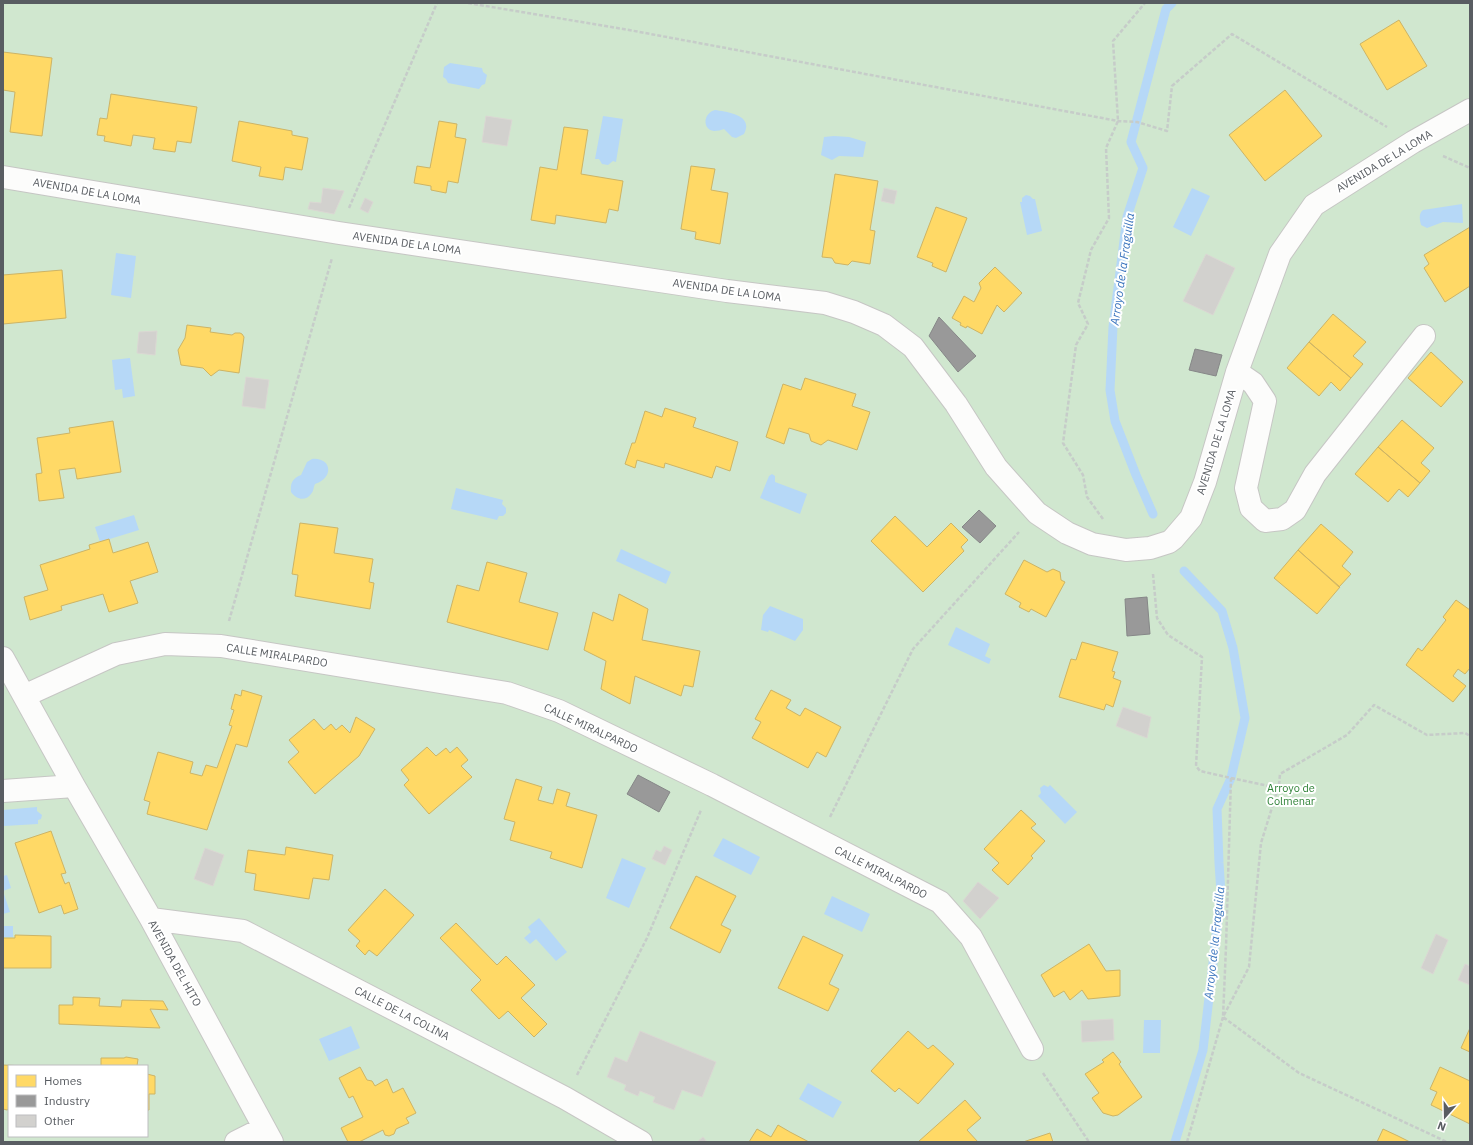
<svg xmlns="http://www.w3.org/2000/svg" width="1473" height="1145" viewBox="0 0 1473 1145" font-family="'IBM Plex Sans',sans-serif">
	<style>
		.green { fill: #d0e7cf; fill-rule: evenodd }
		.water { fill: #b6d8f7 }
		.homes { fill: #ffd966; stroke: #cdb465 }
		.industry { fill: #999; stroke: #868788 }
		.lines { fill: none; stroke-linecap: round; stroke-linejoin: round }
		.stream { stroke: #b6d8f7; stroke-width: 9 }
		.building { fill: #d2d1ce; stroke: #dad8d3 }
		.minor-casing { stroke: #c6c6c4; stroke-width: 24 }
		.path { stroke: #c6ccc9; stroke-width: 2.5; stroke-dasharray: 4 2; stroke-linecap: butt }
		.minor { stroke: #fcfcfb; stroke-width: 22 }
		.labels { text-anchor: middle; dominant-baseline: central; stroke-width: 4; stroke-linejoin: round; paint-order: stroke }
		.street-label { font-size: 11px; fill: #595d62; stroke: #fff }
		.park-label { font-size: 11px; fill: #308338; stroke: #fff }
		.water-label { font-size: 12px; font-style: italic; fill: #3b75be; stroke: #fff }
	</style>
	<rect width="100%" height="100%" fill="#eae9e4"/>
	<!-- green -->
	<path class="green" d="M3 3H1470V1142H3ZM9 1066H147V1136H9Z"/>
	<!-- water -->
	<path class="water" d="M450 63 482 68 483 72 487 75 485 84 482 85 479 89 448 83 446 79 443 77 444 67Z
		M715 110C728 112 754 115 744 134L736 138 732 137 724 129C721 130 718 131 714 131 702 130 703 113 715 110Z
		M603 116 623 119 616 162 613 161 608 165 602 164 599 159H595Z
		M834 136 849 137 866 142 863 157 839 156 832 160 821 155 824 137Z
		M1192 188 1210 196 1191 236 1173 227Z
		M1026 195 1030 196 1033 199H1035L1042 231 1027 235 1020 202H1022V198Z
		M1462 204 1463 223 1443 222 1427 228 1421 225C1420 220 1418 214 1423 210Z
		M116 253 136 256 131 298 111 295Z
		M130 358 135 396 123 398 122 389 115 390 112 360Z
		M312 459C331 457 335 477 315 484 313 488 314 491 311 494 305 502 296 499 291 492 290 483 293 478 301 475L307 462Z
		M772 474 775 476V482L807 494 800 514 760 498 769 476Z
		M456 488 503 500 502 504 506 508V513L503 516H499L497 520 451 509Z
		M134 515 139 530 100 542 95 527Z
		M621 549 671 572 666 584 616 561Z
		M770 606 803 619V630L795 641 769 630 768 632 761 630 763 615Z
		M956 627 990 644 985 656 991 659 989 664 948 645Z
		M1044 785 1048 787 1050 785 1077 812 1065 824 1038 796 1041 793 1040 788Z
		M37 807V811L42 815 41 819 38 820V824L4 826 3 810Z
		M723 838 760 857 751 875 713 856Z
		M622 858 646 868 629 908 606 898Z
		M7 875 11 888 3 891 10 912 3 914V876Z
		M832 896 870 914 862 932 824 914Z
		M539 918 567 952 556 961 536 939 530 944 524 938 531 932 528 927Z
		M3 926H13V937H3Z
		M1144 1020H1161L1160 1053H1143Z
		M351 1026 360 1048 329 1061 319 1039Z
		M808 1083 842 1102 833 1118 799 1099Z"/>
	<!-- homes -->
	<path class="homes" d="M1399 20 1427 66 1387 90 1360 44Z
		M3 52 52 58 42 136 10 132 15 92 3 90Z
		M1285 90 1322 136 1265 181 1229 135Z
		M111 94 197 107 191 143 177 141 175 152 153 149 155 138 133 135 131 146 104 141 105 136 97 135 100 118 107 119Z
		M239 121 292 131V135L308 138 302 170 285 167 283 180 259 176 261 167 232 161Z
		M439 121 457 124 455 137 466 139 458 183 448 181 446 193 431 190V186L414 183 417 166 430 168Z
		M564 127 588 130 581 174 623 181 618 211 609 209 606 223 556 215 555 224 531 220 540 167 557 170Z
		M691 166 715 169 711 190 728 193 720 244 695 239 696 232 681 229Z
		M835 174 878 181 870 230 875 231 870 264 852 261 848 265 835 263 832 258 822 257Z
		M936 207 967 218 946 272 932 266 933 263 917 257Z
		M1470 227V286L1445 302 1424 268 1429 264 1424 255Z
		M995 267 1022 293 1004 312 997 305 982 334 967 326 966 328 960 325 961 323 952 318 964 296 974 302 981 288 979 283Z
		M62 270 66 318 3 324V275Z
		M1333 314 1366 342 1353 356 1363 364 1351 378 1309 342Z
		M187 325 211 328 210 332 232 335 235 333H240L242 334 244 337 239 373 219 370 211 376 203 368 181 365 178 350 185 338Z
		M1309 342 1351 378 1340 391 1331 382 1319 396 1287 368Z
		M1431 352 1463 382 1441 407 1408 378Z
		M805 378 856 394 852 406 870 412 857 450 828 440 821 445 811 441 809 434 789 428 784 444 766 437 783 384 801 390Z
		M665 408 696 418 693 427 738 442 730 471 716 466 712 478 665 463 664 468 637 460 635 468 625 464 632 443H635L645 411 662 417Z
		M1402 420 1434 448 1421 463 1430 471 1420 483 1378 447Z
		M113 421 121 472 77 479 75 468 59 470 64 498 39 501 36 474 42 473 37 438 70 433 69 428Z
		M1378 447 1420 483 1408 497 1399 489 1388 502 1355 474Z
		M895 516 927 547 951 523 968 540 961 547 964 551 923 592 871 541Z
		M300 523 338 528 334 553 373 559 369 582 374 583 370 609 295 596 298 575 292 574Z
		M1321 524 1353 552 1342 566 1351 574 1339 587 1298 550Z
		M109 539 113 553 148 542 158 572 130 581 138 603 109 612 103 594 61 606 62 610 30 620 24 597 48 590 40 565 90 549 89 545Z
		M1298 550 1340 587 1317 614 1274 578Z
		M1024 560 1047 572 1053 569 1060 572 1061 580 1065 582 1046 617 1031 609 1029 612 1019 607 1021 603 1005 594Z
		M487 562 527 573 519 602 558 613 548 650 447 622 457 585 479 591Z
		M619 594 648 609 642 640 700 651 693 687 684 685 681 696 635 676 630 704 601 689 606 661 584 650 593 612 613 621Z
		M1456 600 1470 610V668L1465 674 1458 669 1453 676 1466 686 1453 702 1406 665 1418 648 1422 651 1446 620 1443 617Z
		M1082 642 1118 652 1112 671 1115 672 1113 678 1121 681 1113 707 1106 704 1104 710 1059 697 1071 659 1076 660Z
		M242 690 262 696 247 747 236 744 207 830 147 814 150 802 144 800 158 752 193 762 190 773 202 776 206 765 217 768 232 726 229 725 234 710 231 709 235 694 241 696Z
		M771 690 791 700 786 708 800 716 805 708 841 727 826 757 817 752 808 768 752 738 761 722 755 719Z
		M356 717 375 729 359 756 315 794 288 762 299 752 289 740 314 719 324 730 331 724 336 730 342 725 350 733Z
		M427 747 436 756 446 748 450 753 457 747 468 760 461 766 472 777 429 814 404 785 409 780 401 770Z
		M516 779 542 787 538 800 553 804 557 789 570 793 566 806 597 815 582 868 550 858 552 852 510 840 515 822 504 819Z
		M1021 810 1036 824 1031 828 1045 841 1031 856 1033 858 1008 885 992 870 999 863 984 849Z
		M51 831 66 873 61 874 65 884 69 882 78 909 64 914 61 905 39 913 15 843Z
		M286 847 333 855 329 880 313 878 309 899 254 890 256 874 245 872 248 850 285 855Z
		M696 876 736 896 721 925 731 930 720 953 670 928Z
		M385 889 414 915 377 956 369 950 365 955 356 946 360 941 348 930Z
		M456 923 497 965 506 956 535 985 521 998 547 1024 534 1037 508 1011 499 1019 471 990 481 980 440 938Z
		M15 935 51 936V968H3V938H15Z
		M803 936 843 955 829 984 839 989 828 1011 778 988Z
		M1089 944 1106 971 1120 970V996L1088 999 1082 990 1070 1000 1064 991 1054 997 1041 975Z
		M73 997 100 998 99 1006 121 1007 122 1000 163 1001 168 1010 150 1009 160 1028 59 1024V1005H73Z
		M1470 1028V1052L1461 1048Z
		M908 1031 928 1049 933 1045 954 1064 918 1104 899 1088 895 1092 871 1071Z
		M1113 1052 1121 1062 1119 1064 1142 1097 1118 1115 1113 1116 1103 1113 1092 1098 1099 1093 1085 1074 1104 1062 1102 1060Z
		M126 1057 138 1059 137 1066H101V1058H124Z
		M3 1065 26 1066H9V1109L7 1110 3 1109Z
		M360 1067 367 1080 372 1081 375 1086 387 1079 393 1093 403 1088 416 1113 406 1118 409 1123 396 1129 394 1134 389 1136 385 1135 383 1130 359 1142H348L341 1128 363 1117 353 1096 349 1098 339 1078Z
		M1440 1067 1470 1081V1124L1431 1105 1437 1092 1430 1089Z
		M147 1074 155 1076V1094H149V1110H147Z
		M965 1100 981 1118 967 1130 978 1142H918Z
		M778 1125 790 1132 809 1142H749L757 1129 771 1137Z
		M1383 1129 1398 1136 1410 1142H1377Z
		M1050 1133 1053 1142H1023Z"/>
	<!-- industry -->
	<path class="industry" d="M939 317 976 356 958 372 929 336Z
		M1195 349 1222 355 1216 376 1189 370Z
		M979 510 996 526 980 543 962 527Z
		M1147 597 1150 634 1127 636 1125 599Z
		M638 775 670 792 659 812 627 794Z"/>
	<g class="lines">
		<!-- stream -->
		<path class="stream" d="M1153 514 1136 475 1115 421 1110 390 1113 327 1127 217 1143 168 1131 142 1166 9 1172 3
			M1175 1142 1203 1050 1221 893 1219 863 1217 809 1231 778 1245 718 1233 648 1222 611 1184 571"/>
	</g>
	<!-- building -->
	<path class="building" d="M486 116 512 120 507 146 482 142Z
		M323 188 344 191 334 214 308 209 310 202 321 203Z
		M884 188 897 191 894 204 881 201Z
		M365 198 373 202 368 213 360 209Z
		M1206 254 1235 268 1213 315 1183 301Z
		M157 331 155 355 137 353 139 332Z
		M246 377 269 380 265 409 242 406Z
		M1123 707 1151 717 1147 738 1116 726Z
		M664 846 672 850 665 865 652 859 656 850 661 852Z
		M205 848 224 855 213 886 194 879Z
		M978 882 999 898 980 919 963 901Z
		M1436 934 1448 940 1433 974 1421 968Z
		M1465 964 1470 966V985L1458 980Z
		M1113 1019 1114 1040 1082 1042 1081 1021Z
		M640 1031 716 1062 702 1097 682 1090 674 1110 653 1102 655 1097 640 1091 638 1096 624 1090 626 1085 607 1077 615 1057 627 1062Z
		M703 1137 707 1142H697Z"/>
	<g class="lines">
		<!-- minor casing -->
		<g class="minor-casing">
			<path id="minor" d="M3 177 339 233 727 291 825 303 854 312 884 325 913 347 956 404 996 467 1037 513 1067 533 1092 544 1126 550 1150 548 1169 542 1173 539 1191 518 1205 482 1237 372 1280 254 1314 205 1413 142 1470 110
				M1237 372 1253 383 1265 401 1246 488 1251 508 1265 521 1282 519 1295 510 1315 474 1424 336
				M3 658 74 786 151 919 272 1142
				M24 696 116 654 165 644 221 646 507 693 559 711 712 785 940 902 971 937 1032 1049
				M3 791 74 786
				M151 919 243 931 565 1098 641 1142
				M236 1142 264 1128"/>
		</g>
		<!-- path -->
		<path class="path" d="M468 3 629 30 1118 121 1137 122 1167 131 1172 86 1232 34 1387 127
			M1443 156 1470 168
			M349 208 437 3
			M1103 519 1087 497 1083 475 1063 443 1076 345 1088 324 1078 303 1091 250 1109 218 1106 148 1118 121 1113 41 1145 3
			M1153 574 1157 618 1168 635 1202 657 1196 766 1200 771 1231 778 1226 947 1223 1017 1299 1073 1447 1142
			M229 621 332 258
			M1231 778 1269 786 1279 785
			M830 817 913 649 1019 532
			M1043 1073 1089 1142
			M577 1075 647 938 701 810
			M1187 1142 1223 1017 1249 967 1261 843 1279 785 1280 774 1347 735 1374 705 1427 735 1465 733 1470 736"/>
		<!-- minor -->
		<use href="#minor" class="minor"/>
	</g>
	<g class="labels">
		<!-- street labels -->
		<g class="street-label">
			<text transform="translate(1384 161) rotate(-31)">AVENIDA DE LA LOMA</text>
			<text transform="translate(87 191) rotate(10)">AVENIDA DE LA LOMA</text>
			<text transform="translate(407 243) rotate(8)">AVENIDA DE LA LOMA</text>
			<text transform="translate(727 290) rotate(8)">AVENIDA DE LA LOMA</text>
			<text transform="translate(1216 442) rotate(-73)">AVENIDA DE LA LOMA</text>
			<text transform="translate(277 655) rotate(9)">CALLE MIRALPARDO</text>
			<text transform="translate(591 728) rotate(25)">CALLE MIRALPARDO</text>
			<text transform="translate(881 872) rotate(27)">CALLE MIRALPARDO</text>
			<text transform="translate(175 963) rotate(61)">AVENIDA DEL HITO</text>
			<text transform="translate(402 1013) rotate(27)">CALLE DE LA COLINA</text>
		</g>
		<!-- park labels -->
		<g class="park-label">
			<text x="1291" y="788">Arroyo de<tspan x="1291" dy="13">Colmenar</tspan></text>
		</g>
		<!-- water labels -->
		<g class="water-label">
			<text transform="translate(1122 269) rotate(-82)">Arroyo de la Fraguilla</text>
			<text transform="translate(1214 943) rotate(-84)">Arroyo de la Fraguilla</text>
		</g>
	</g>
	<!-- border -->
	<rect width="1473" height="1145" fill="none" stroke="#595d62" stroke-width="8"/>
	<!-- legend -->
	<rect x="8" y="1065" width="140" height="72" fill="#ffffff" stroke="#bdbec0"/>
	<rect x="16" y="1075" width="20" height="12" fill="#ffd966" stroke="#bdbec0"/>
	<text x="44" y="1085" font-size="12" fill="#595d62">Homes</text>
	<rect x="16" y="1095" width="20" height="12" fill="#999999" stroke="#bdbec0"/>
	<text x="44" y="1105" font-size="12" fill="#595d62">Industry</text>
	<rect x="16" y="1115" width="20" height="12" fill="#d2d1ce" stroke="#bdbec0"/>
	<text x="44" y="1125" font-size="12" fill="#595d62">Other</text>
	<!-- north arrow -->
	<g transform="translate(1445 1117) rotate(200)" stroke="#ffffff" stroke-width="3" paint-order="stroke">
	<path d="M0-3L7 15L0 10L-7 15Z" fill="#595d62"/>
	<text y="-6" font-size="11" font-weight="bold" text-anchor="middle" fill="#595d62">N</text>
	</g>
</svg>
